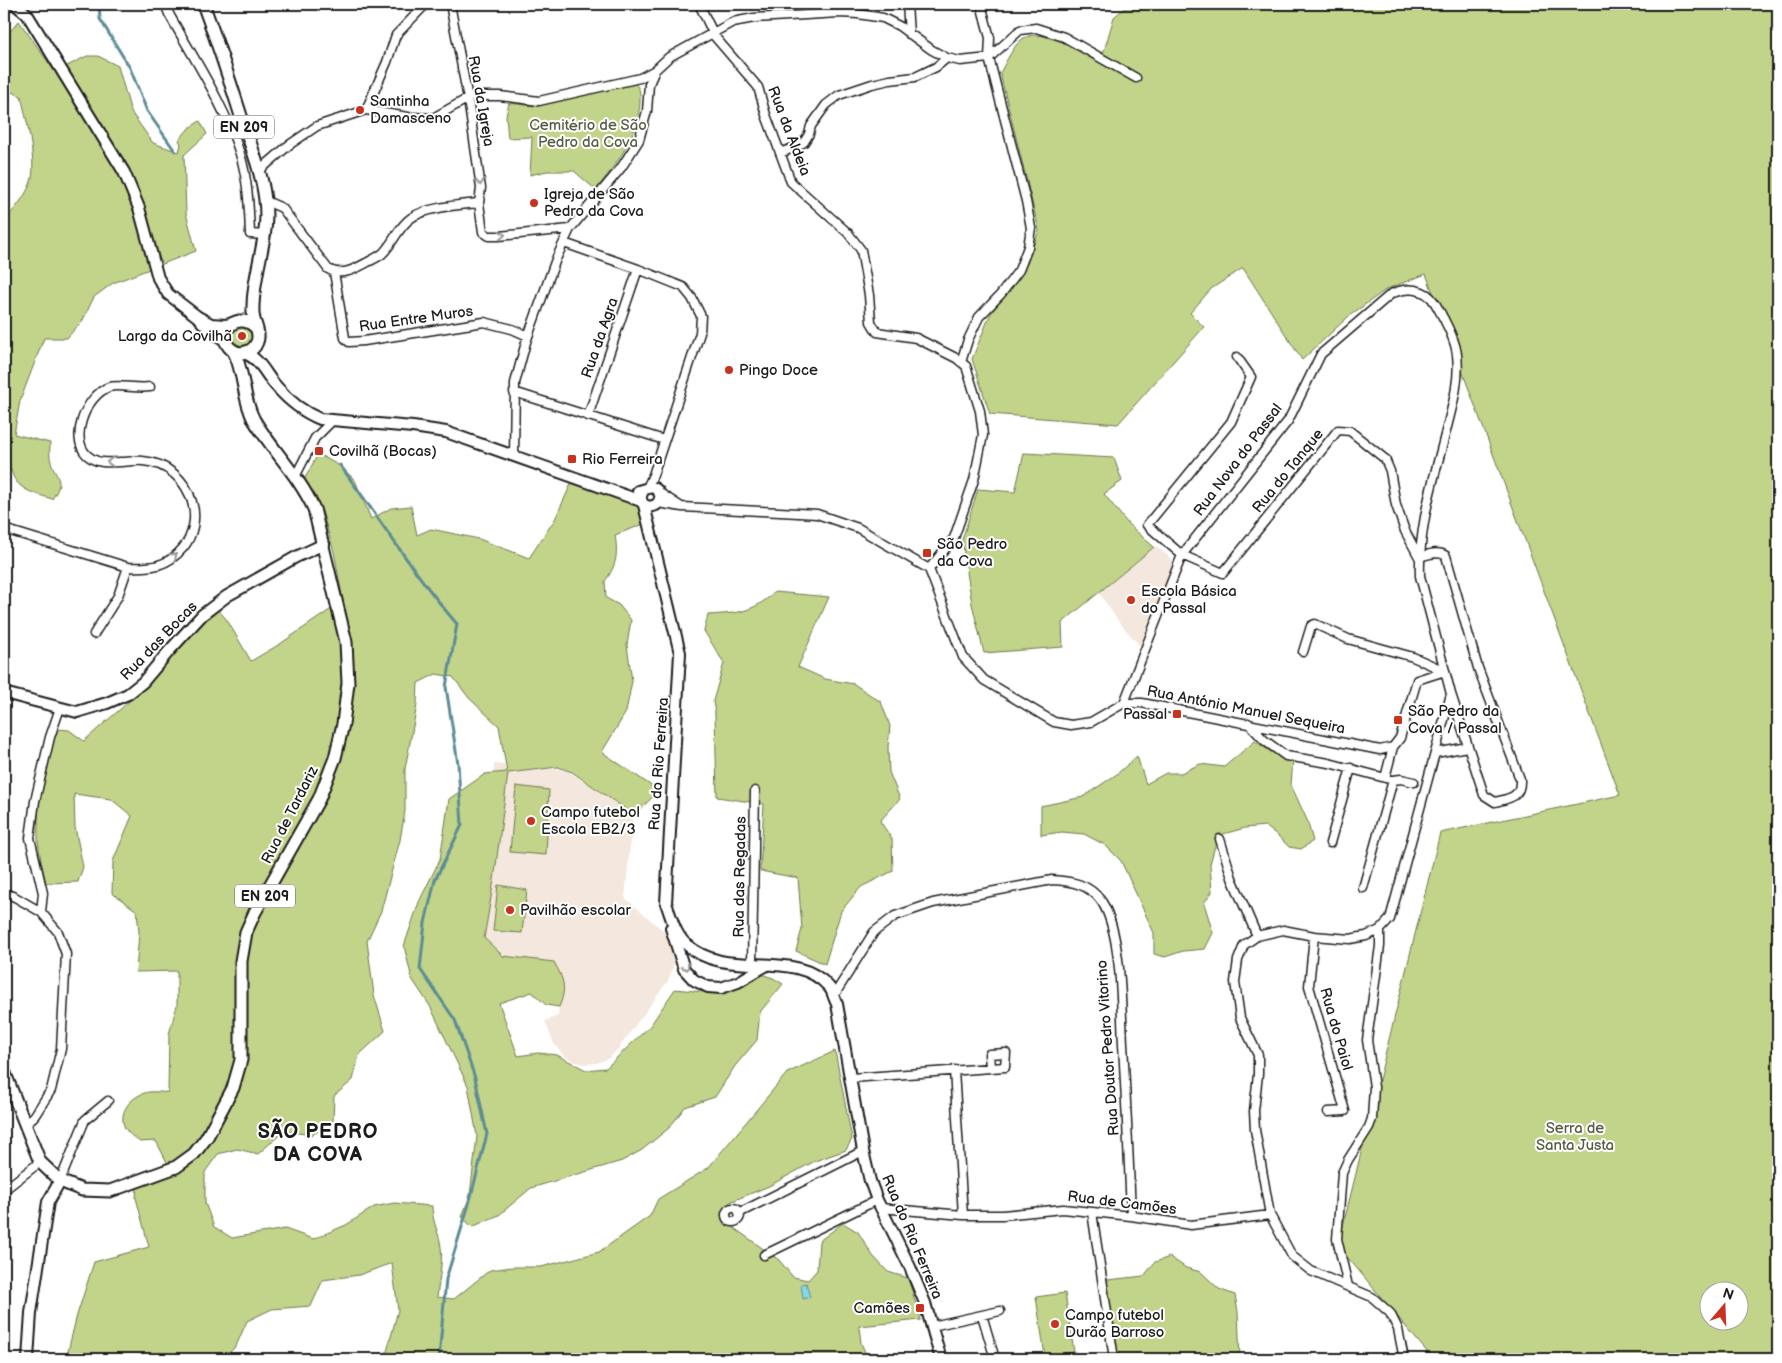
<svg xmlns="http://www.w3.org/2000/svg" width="1782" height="1363" viewBox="0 0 1782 1363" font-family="'Balsamiq Sans',sans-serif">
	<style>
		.built { fill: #f4e7dd }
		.green { fill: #c1d489; stroke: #6e7852; fill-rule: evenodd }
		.water { fill: #88d7e5; stroke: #5d8c95 }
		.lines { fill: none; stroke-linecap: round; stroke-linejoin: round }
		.stream { stroke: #5d8c95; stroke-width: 3 }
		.street-casing { stroke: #1c1c1c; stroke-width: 11 }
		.secondary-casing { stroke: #1c1c1c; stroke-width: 14 }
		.primary-casing { stroke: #1c1c1c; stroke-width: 15 }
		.street { stroke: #fff; stroke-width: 8 }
		.secondary { stroke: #fff; stroke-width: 10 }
		.primary { stroke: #fff; stroke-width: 11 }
		.oneway { stroke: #999 }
		.poi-dot { fill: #c8321e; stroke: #fff; stroke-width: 2 }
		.labels { text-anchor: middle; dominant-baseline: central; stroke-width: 4; stroke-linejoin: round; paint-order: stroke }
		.shield { fill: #fff; stroke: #606060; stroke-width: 1 }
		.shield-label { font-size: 14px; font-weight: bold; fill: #1c1c1c }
		.poi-label { font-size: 15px; fill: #1c1c1c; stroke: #fff; text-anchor: start }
		.street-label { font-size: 15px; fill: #1c1c1c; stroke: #fff }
		.park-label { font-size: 15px; fill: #565c42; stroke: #fff }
		.district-label { font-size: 20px; font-weight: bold; letter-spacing: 1px; fill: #1c1c1c; stroke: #fff }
	</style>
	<rect width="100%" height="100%" fill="#fff"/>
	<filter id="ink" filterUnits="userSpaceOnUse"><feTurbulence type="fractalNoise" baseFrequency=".02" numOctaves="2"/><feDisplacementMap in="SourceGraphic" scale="10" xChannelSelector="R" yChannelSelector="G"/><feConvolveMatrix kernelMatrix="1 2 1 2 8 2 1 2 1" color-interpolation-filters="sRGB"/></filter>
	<g filter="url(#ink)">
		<!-- built -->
		<path class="built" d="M1156 546 1174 561 1140 646 1119 622 1099 593Z
			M494 764 566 770 633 814 625 898 666 933 674 963 668 981 618 1049 609 1058 597 1063 584 1064 572 1061 562 1054 554 1044 545 1021 558 1016 559 999 477 960Z"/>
		<!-- green -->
		<path class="green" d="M1127 4H1778V1359H1433L1338 1246 1440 833 1620 795 1426 274 1387 289 1349 316 1302 360 1243 268 1211 289 1190 313 1204 327 1118 424 990 414 972 359 990 315 1027 264 1039 230 1000 73C1005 64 1015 42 1024 38 1044 27 1079 50 1095 61L1104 51 1114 17 1127 6ZM1710 1290H1740V1320H1710Z
			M19 21 55 72 87 56H98L118 66 131 112 153 143 179 152 181 144 179 140 189 128 200 121 207 134 184 155 186 213 196 251 113 283 94 297 83 320 67 338H44L20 401 14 434 50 443C50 449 49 457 51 462 57 480 65 480 52 499 33 493 16 490 11 470L4 469V220C14 211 29 192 32 178 36 158 26 117 21 96L4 89V38Z
			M635 84C641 88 640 95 640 102 638 138 617 162 596 190L574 171H547L530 175 532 137 508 138 506 116 509 103 533 106Z
			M231 337a11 11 0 1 1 22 0a11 11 0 1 1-22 0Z
			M1024 453 1114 458 1122 481 1104 494 1128 524 1154 547 1062 623 1063 647 984 653 972 604 962 540 978 489 1015 492Z
			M318 454 340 466 355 480 371 519 391 508 411 506 417 535 431 529 479 539 529 558 555 519 572 482 634 502 640 509 644 524 615 535C618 554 617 565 605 581L606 598 619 605 631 620 627 645 632 681 626 712 602 752 659 791 634 815 572 772 558 767 508 773 494 880 484 938 503 956 554 962C564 980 567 988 559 1007L546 1005 532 992 499 1003 518 1056 538 1053 557 1055 586 1070 606 1068 650 1026 675 989 704 992 723 990 755 972 773 978 783 984 760 1012 757 1040 735 1066 715 1097 685 1107 669 1128 642 1150 622 1161 531 1188 499 1215 472 1227 462 1217 470 1195 477 1136 468 1086 430 1006 412 979 404 946 419 902 440 859 449 799 485 774 507 772 499 726 469 698 453 677 436 674 418 683 417 705 405 769V811L400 840 381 911 367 941 374 995 385 1031 359 1055 353 1080 334 1096 333 1121 312 1135 284 1131 258 1154 237 1149 218 1154 205 1172V1203L214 1227 232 1238 285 1229 313 1239 346 1225 374 1207 394 1203 432 1206C432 1219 437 1229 440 1241 444 1258 439 1279 437 1297L454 1299 490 1270 512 1267H541L599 1252 650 1216 658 1199 708 1168 787 1073 835 1051 852 1139 846 1150 815 1161 769 1186 730 1202 725 1209 734 1228 779 1260 793 1277 808 1280 817 1270 819 1241 843 1223 858 1232 873 1256 888 1272 908 1278 921 1320 859 1326 861 1343 868 1359H385L398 1310 392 1263 359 1275 323 1280 311 1306 272 1309 247 1321 236 1346 223 1359H66L77 1315 94 1262 149 1247 136 1198 137 1187 171 1170 156 1141 140 1142C133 1137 124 1131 123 1122 121 1107 135 1094 149 1092 155 1091 162 1093 168 1092L169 1034 177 1005V971L136 972 139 932 137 911 112 893 113 861 132 816 111 799 74 794 75 827 83 867 78 882 46 883C43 869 39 854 38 840 37 804 41 761 58 729L69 730 84 741 134 697 160 662 213 604 227 620 251 661 280 644 343 601 334 552 322 511 304 480Z
			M775 592 829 597 798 667 825 679 854 684 881 702 890 726 888 747 889 772 900 799 880 821 892 839 893 871 861 887 841 911 825 964 796 951 802 929 798 878 760 871 764 804 717 797 715 714 713 701 724 663 704 631 708 615C738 613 752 613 775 592Z
			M1255 741 1271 752 1293 760 1291 785 1307 820 1313 841 1301 849 1289 847 1277 835 1265 826 1245 828 1223 834 1215 846 1210 864 1212 892 1204 903 1213 933 1205 949 1183 951 1165 957 1154 954V933L1121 861 1105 845 1084 834 1062 832 1041 835V806L1083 797 1117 774 1137 756 1146 784 1166 773H1181L1200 764 1224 767Z
			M516 786 549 790 546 855 510 852Z
			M498 885 527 890 522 933 493 931Z
			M1170 1257 1186 1268 1201 1272 1219 1289 1235 1295 1238 1312 1240 1359H1117L1113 1335 1107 1280 1144 1276 1155 1262Z
			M1065 1293 1074 1352 1045 1356 1036 1297Z"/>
		<!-- water -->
		<path class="water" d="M806 1283 810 1297 803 1299 801 1284Z"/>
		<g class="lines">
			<!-- stream -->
			<path class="stream" d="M99 4 100 19 130 68 147 111 175 151
				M340 465C379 518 414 574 457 624L446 687 458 764 462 825 435 880 425 923 420 969 455 1020 475 1078 487 1134 469 1204 446 1279 439 1359"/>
			<!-- street casing -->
			<g class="street-casing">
				<path id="street" d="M165 4 169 14C194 59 225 105 240 154 248 180 249 207 250 234L265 235
					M450 4 468 99 481 188 479 203 483 232 489 236H499L570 229
					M699 4 715 37 758 87 766 115 791 182 848 233 861 250 869 295 871 322 877 332 916 338 956 358 966 366 980 411 983 435 974 480 954 538 929 569
					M907 4 909 34
					M366 110 387 62 396 35 426 4
					M780 153 796 147 804 142 809 134 811 126 826 105 839 95 872 84 890 80 915 77 936 67 947 58
					M259 171 289 145 317 126 366 110 408 117 433 118 472 96H500L539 101 640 78 655 70 669 57 733 22 754 18 839 13 858 14 883 18 899 26 932 50 947 58 960 61 989 58 1020 30 1036 28 1064 37 1136 78
					M266 201 282 208 328 269C342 277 355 269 368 262 372 260 378 257 382 254 393 244 398 227 411 218 426 207 461 205 479 203
					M564 243 638 269 683 287 692 298 701 316 700 333 653 475 647 488
					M334 272 345 338 349 342 364 341 484 322 512 329 528 336
					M1237 357 1251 377 1231 422 1147 525 1182 555 1223 573 1338 430 1350 431 1385 459 1390 471 1396 505 1405 531 1419 557C1427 555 1439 550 1446 556L1478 668 1520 779C1521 797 1511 798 1495 802L1484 795 1451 694
					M961 362 968 340 979 317 1001 294 1019 270 1028 247 1031 228 1026 201 989 58 990 38 981 4
					M514 392 664 440
					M588 416 638 269
					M514 456 515 383 526 342 556 259 570 229 621 168 639 140 647 111 649 84 655 70
					M295 477 315 438 332 421
					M660 493 680 506
					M658 503 682 507 817 514 858 528 929 569
					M4 529 128 567C151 568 167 567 183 548 193 536 197 517 192 502 186 480 167 463 143 461 136 460 128 462 121 462 111 462 100 464 91 458 66 443 86 395 109 387 118 384 137 389 150 387
					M929 569 963 657 984 680 1054 722 1071 725 1091 722 1124 703H1142L1380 750 1393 747 1400 738 1417 680 1445 671
					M94 634 118 596 128 567
					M1303 652 1311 626 1315 624 1348 639 1413 657 1445 671
					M1124 703 1182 555 1288 421 1321 354 1391 294C1406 287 1425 287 1435 303 1442 315 1456 341 1457 355 1460 379 1453 404 1447 427 1435 476 1418 525 1420 576L1451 694 1390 919 1380 930 1366 936 1350 939 1314 936 1283 930 1257 936 1244 945 1238 960 1235 982 1240 1018 1258 1055V1074L1254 1111 1255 1130 1270 1215 1292 1256 1311 1271 1372 1297 1390 1313 1398 1329 1404 1359
					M1248 723 1264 740 1286 756 1329 763 1393 780 1401 779 1414 782
					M1436 753 1467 747
					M1385 778 1393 747
					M1220 839 1232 878 1257 936
					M1330 843 1351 768
					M1363 888 1393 780
					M4 893 15 897 41 912 58 932 66 954 61 1049 51 1090 35 1115 25 1126
					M41 912 43 893 30 838 35 801 50 737 60 708
					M1314 936 1309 986 1345 1111 1328 1112
					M752 964 755 791
					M833 997 874 932 895 916 933 903 1052 880C1071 881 1090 884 1102 902 1122 934 1121 1006 1123 1044 1126 1101 1129 1158 1131 1216
					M954 1070 963 1215
					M851 1078 1005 1067 1006 1053 989 1054 990 1068
					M60 1181 85 1120 108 1101
					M4 1190 40 1162
					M880 1208 963 1215H1003L1063 1209 1131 1216 1191 1225 1270 1215
					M726 1215a7 7 0 1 1 14 0a7 7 0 1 1-14 0Z
					M1092 1212 1114 1359
					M739 1213 863 1151
					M764 1255 877 1200
					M1348 1286 1337 1239 1342 1173 1348 1160 1369 1127 1372 1119 1374 1087 1367 1040 1380 946V930
					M982 1315 995 1359
					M932 1326 1000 1311"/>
			</g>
			<!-- secondary casing -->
			<g class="secondary-casing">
				<path id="secondary" d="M15 4 27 14 124 172 139 208 158 278 168 294 198 317 211 324 226 325 233 323
					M202 322 211 331 226 341
					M244 353C260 358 265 374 276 386 288 400 303 412 320 419L413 427 446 432 641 501
					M638 491 652 487C661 491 663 498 656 505L649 507 644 505
					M643 491C640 497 640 500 644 505L680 653 666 903C671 916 675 935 686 944 727 982 794 946 829 987 833 991 834 999 837 1004L863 1151 870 1181 877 1200 910 1267 925 1303 941 1359
					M4 693 77 712 107 703 128 694 143 682 170 650 202 615 227 596 296 557 324 544
					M671 928 684 969 694 980 708 987 721 988 738 982 767 965
					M28 1359 31 1313 48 1202 60 1181"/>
			</g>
			<!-- primary casing -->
			<g class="primary-casing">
				<path id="primary" d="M203 4C217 41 229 78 241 116 254 155 272 195 264 237 260 262 252 288 253 313 253 322 261 333 257 342 253 353 237 357 229 347 215 330 240 310 256 328
					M4 1071 40 1162 60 1181 82 1190 110 1191 176 1167 194 1154 207 1137 233 1088 241 1060V961L246 932 255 912 319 799 335 758 343 724 348 683 346 642 314 509C299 476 273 451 254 420 242 398 245 372 233 350"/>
			</g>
			<!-- street -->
			<use href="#street" class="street"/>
			<!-- secondary -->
			<use href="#secondary" class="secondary"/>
			<!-- primary -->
			<use href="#primary" class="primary"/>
		</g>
		<!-- one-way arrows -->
		<defs><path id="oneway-chevron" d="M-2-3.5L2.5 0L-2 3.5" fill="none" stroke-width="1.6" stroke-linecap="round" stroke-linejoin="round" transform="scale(1.25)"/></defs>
		<g class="oneway">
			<use href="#oneway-chevron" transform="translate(480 182) rotate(84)"/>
			<use href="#oneway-chevron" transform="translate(502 235) rotate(-3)"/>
			<use href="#oneway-chevron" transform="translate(110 462) rotate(180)"/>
			<use href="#oneway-chevron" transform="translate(174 556) rotate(-39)"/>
			<use href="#oneway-chevron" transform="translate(686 967) rotate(60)"/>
		</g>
	</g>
	<!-- markers -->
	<g class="poi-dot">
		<circle cx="360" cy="110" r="5"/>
		<circle cx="534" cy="203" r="5"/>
		<circle cx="242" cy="336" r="5"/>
		<circle cx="729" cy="370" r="5"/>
		<rect x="314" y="446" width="10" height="10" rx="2.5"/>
		<rect x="567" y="454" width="10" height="10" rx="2.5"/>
		<rect x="922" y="548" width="10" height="10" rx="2.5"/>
		<circle cx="1131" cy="600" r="5"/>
		<rect x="1172" y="709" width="10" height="10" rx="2.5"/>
		<rect x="1393" y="715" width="10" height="10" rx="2.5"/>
		<circle cx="531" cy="821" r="5"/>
		<circle cx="510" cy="910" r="5"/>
		<rect x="915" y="1303" width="10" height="10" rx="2.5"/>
		<circle cx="1055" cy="1324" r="5"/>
	</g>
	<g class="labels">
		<!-- shield labels -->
		<g class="shield">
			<rect x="214" y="115.5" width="60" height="23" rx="4"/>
			<rect x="235" y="884.5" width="60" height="23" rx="4"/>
		</g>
		<g class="shield-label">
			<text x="244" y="127">EN 209</text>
			<text x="265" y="896">EN 209</text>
		</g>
		<!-- poi labels -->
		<g class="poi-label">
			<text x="370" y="101">Santinha<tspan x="370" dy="17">Damasceno</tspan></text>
			<text x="544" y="194">Igreja de São<tspan x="544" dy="17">Pedro da Cova</tspan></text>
			<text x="232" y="336" text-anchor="end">Largo da Covilhã</text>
			<text x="739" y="370">Pingo Doce</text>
			<text x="329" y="451">Covilhã (Bocas)</text>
			<text x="582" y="459">Rio Ferreira</text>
			<text x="937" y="544">São Pedro<tspan x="937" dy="17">da Cova</tspan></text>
			<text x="1141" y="591">Escola Básica<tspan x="1141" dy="17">do Passal</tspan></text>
			<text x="1408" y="711">São Pedro da<tspan x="1408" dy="17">Cova / Passal</tspan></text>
			<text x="1167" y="714" text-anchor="end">Passal</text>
			<text x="541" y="812">Campo futebol<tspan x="541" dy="17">Escola EB2/3</tspan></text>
			<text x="520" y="910">Pavilhão escolar</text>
			<text x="910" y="1308" text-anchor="end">Camões</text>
			<text x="1065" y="1315">Campo futebol<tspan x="1065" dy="17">Durão Barroso</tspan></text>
		</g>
		<!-- street labels -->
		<g class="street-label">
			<text transform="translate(481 101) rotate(80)">Rua da Igreja</text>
			<text transform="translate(789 131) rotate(69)">Rua da Aldeia</text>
			<text transform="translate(416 319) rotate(-8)">Rua Entre Muros</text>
			<text transform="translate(600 338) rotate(-71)">Rua da Agra</text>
			<text transform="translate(1238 460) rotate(-53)">Rua Nova do Passal</text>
			<text transform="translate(1288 471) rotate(-51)">Rua do Tanque</text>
			<text transform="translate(159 641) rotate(-46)">Rua das Bocas</text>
			<text transform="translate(1246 710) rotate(11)">Rua António Manuel Sequeira</text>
			<text transform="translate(659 764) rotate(-86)">Rua do Rio Ferreira</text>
			<text transform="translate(290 815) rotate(-63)">Rua de Tardariz</text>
			<text transform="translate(740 877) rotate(-89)">Rua das Regadas</text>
			<text transform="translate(1336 1029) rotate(74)">Rua do Paiol</text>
			<text transform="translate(1108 1048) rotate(-94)">Rua Doutor Pedro Vitorino</text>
			<text transform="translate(1122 1203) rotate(7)">Rua de Camões</text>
			<text transform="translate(912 1237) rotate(67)">Rua do Rio Ferreira</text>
		</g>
		<!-- park labels -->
		<g class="park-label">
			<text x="588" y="125">Cemitério de São<tspan x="588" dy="17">Pedro da Cova</tspan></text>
			<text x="1575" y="1128">Serra de<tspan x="1575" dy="17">Santa Justa</tspan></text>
		</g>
		<!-- district labels -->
		<g class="district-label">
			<text x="318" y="1132">SÃO PEDRO<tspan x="318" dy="23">DA COVA</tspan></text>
		</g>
	</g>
	<!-- margin -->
	<rect width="1782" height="1363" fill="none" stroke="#fff" stroke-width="20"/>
	<rect x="10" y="10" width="1762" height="1343" fill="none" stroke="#1c1c1c" stroke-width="2" filter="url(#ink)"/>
	<!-- north arrow -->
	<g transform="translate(1724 1306) rotate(19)"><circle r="24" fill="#ffffff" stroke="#a4a4a4"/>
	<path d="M0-4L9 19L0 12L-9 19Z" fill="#c8321e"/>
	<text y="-8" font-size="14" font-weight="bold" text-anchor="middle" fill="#1c1c1c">N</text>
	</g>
</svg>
